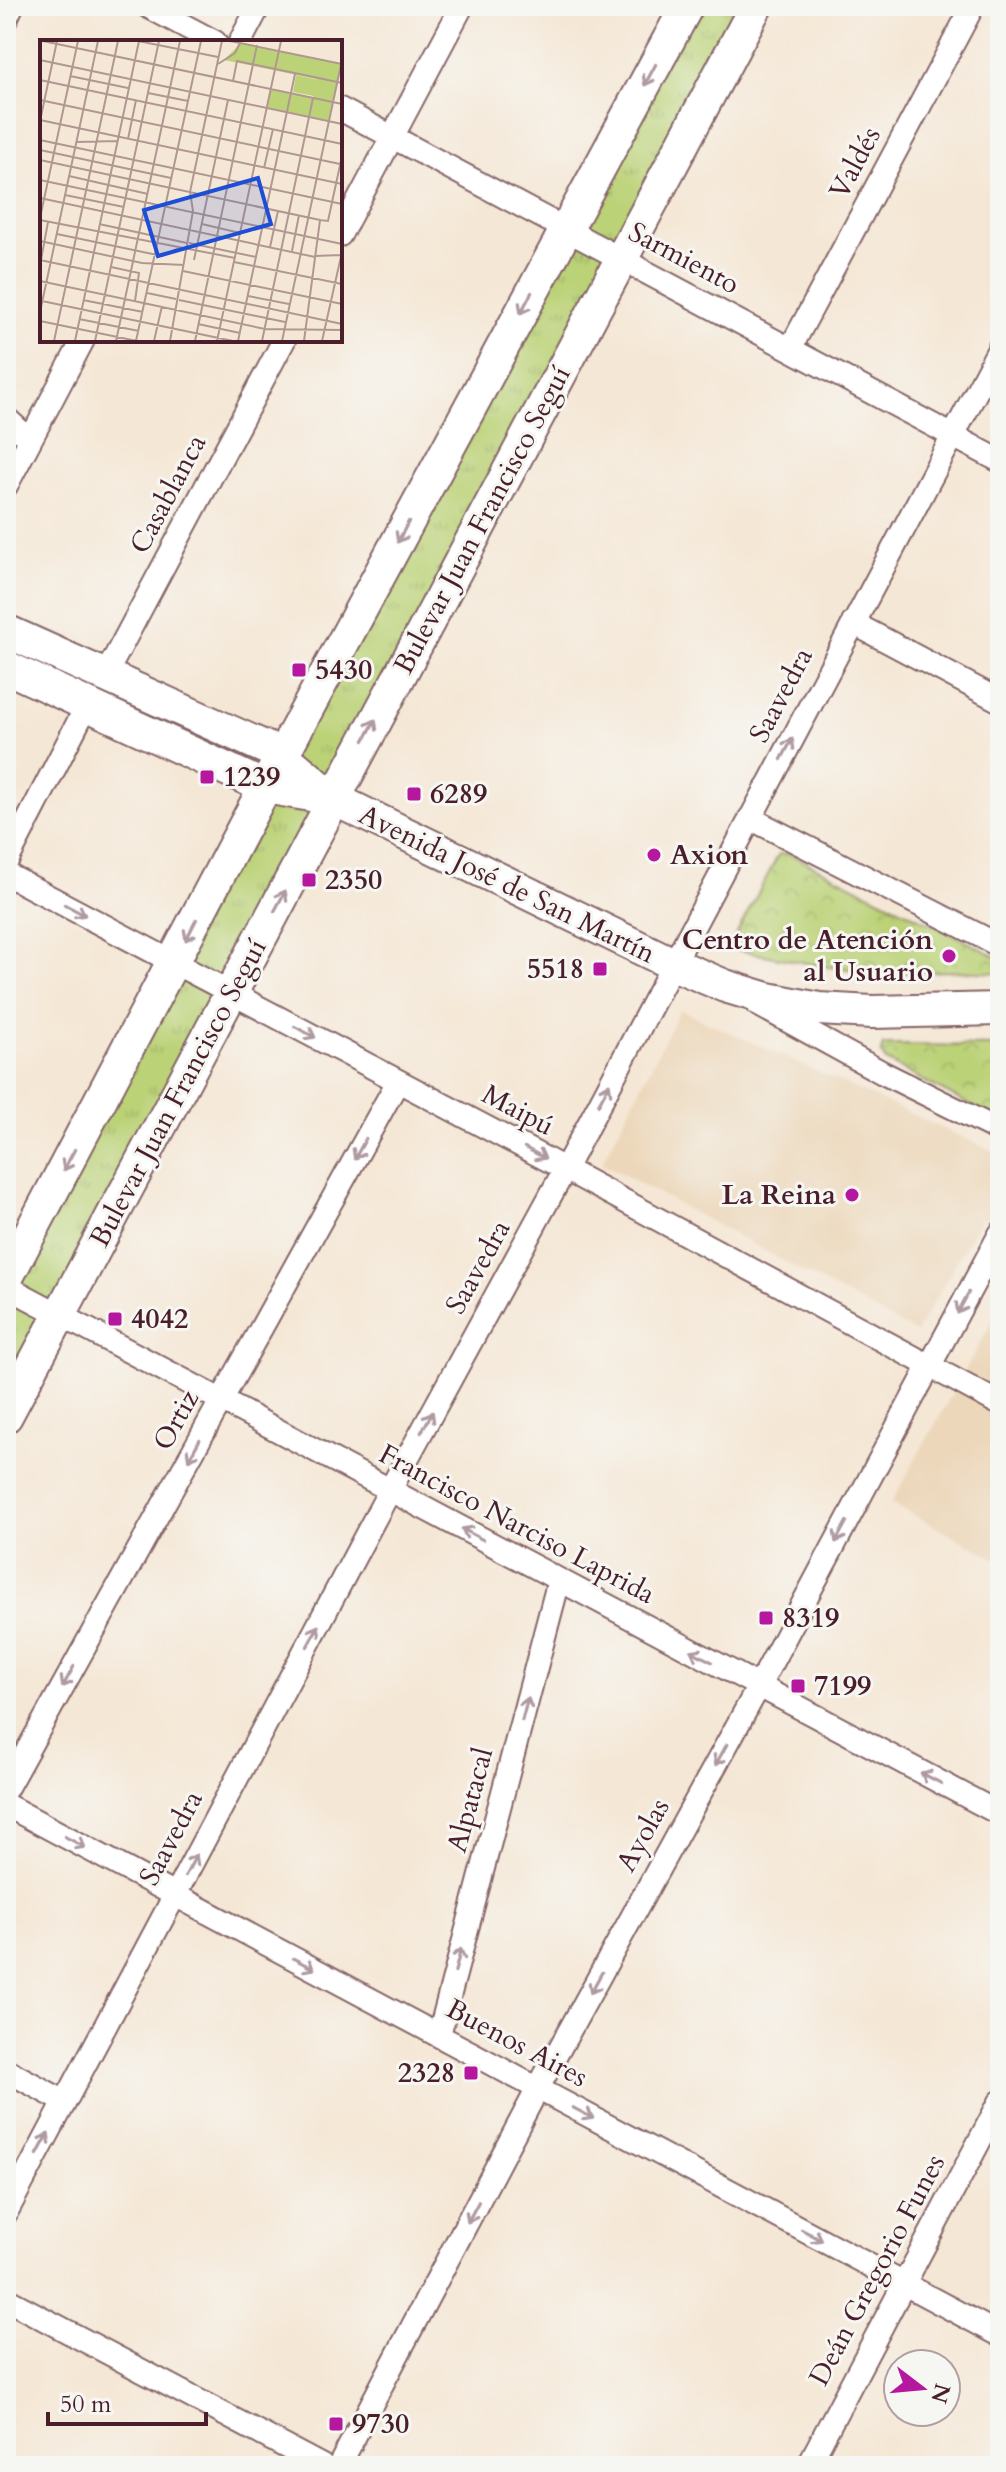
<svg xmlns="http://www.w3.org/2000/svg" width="1006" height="2472" viewBox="0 0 1006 2472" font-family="Cardo,serif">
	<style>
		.built { fill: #ecd7ba }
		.grass { fill: url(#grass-tufts); stroke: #827851; stroke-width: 2 }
		.park { fill: url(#park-crowns); stroke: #827851; stroke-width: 2 }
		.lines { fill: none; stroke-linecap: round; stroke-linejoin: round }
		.minor-casing { stroke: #866566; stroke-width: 26 }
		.secondary-casing { stroke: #866566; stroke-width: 36 }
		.minor { stroke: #fff; stroke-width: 22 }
		.secondary { stroke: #fff; stroke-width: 32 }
		.oneway { stroke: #ae9aa0 }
		.poi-dot { fill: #b5179e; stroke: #f6f6f2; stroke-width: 3 }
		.labels { text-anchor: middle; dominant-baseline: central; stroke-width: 6; stroke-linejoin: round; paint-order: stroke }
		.street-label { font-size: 28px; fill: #4a1f2b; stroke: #f6f6f2 }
		.poi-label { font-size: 28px; font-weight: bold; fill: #4a1f2b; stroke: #f6f6f2; text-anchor: start }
		.inset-road { fill: none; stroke: #b19791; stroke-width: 2 }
		.view { fill: #1d4ed8; fill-opacity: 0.15; stroke: #1d4ed8; stroke-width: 4 }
		.inset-edge { fill: none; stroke: #4a1f2b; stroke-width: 4 }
	</style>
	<defs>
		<pattern id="grass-tufts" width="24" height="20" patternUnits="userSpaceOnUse" patternTransform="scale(2)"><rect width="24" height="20" fill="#bbd277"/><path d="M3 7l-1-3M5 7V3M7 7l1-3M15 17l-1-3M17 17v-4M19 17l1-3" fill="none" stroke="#a2b467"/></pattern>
		<pattern id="park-crowns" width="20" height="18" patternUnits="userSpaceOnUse" patternTransform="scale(2)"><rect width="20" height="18" fill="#bbd277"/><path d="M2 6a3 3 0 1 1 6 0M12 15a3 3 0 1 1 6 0" fill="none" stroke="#a2b467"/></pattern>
	</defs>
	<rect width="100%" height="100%" fill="#f6f6f2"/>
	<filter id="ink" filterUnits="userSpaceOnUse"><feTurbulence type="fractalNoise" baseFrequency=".0125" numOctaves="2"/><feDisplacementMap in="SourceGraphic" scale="16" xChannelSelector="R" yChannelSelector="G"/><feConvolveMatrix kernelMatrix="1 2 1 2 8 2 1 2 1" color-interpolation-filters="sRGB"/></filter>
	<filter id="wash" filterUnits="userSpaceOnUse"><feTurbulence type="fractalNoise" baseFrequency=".006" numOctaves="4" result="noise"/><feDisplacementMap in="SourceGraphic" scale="32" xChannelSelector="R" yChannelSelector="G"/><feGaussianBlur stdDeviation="1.8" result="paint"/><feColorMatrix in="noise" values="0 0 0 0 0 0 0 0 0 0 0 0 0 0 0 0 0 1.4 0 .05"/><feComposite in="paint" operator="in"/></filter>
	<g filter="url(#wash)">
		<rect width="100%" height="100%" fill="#f5e7d5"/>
		<!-- built -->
		<path class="built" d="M680 1010 1000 1154V1228L981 1219 916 1333 602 1163Z
			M1000 1308V1561L891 1503Z"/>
		<!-- grass -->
		<path class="grass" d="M687 6H756L6 1416V1279Z"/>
		<!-- park -->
		<path class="park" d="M779 854H790L1000 958V973L953 971 889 973 828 967 737 950 731 944Z
			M883 1045 1000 1046V1121L886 1061 881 1053Z"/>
	</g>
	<g filter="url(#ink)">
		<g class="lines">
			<!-- minor casing -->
			<g class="minor-casing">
				<path id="minor" d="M147 6 215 42
					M6 19 12 6
					M240 42 259 6
					M340 109 1000 461
					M340 235 462 6
					M790 349 973 6
					M6 418 30 440
					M6 486 83 340
					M853 623 1000 701
					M105 676 284 340
					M750 818 1000 946
					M6 863 87 705
					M6 874 565 1169 1000 1404
					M757 1004 883 1073 1000 1131
					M6 1286 1000 1814
					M6 1789 398 1081
					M6 1805 1000 2335
					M439 2035 559 1580
					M6 2070 65 2102
					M6 2213 390 1490 565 1169 1000 347
					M6 2299 322 2466
					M339 2466 538 2088 759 1686 1000 1234
					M808 2466 1000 2102"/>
			</g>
			<!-- secondary casing -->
			<g class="secondary-casing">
				<path id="secondary" d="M6 631 282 755 334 799 673 964 725 986 768 999 819 1009 872 1012 1000 1009
					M6 667 265 787 334 799
					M6 1279 265 787 687 6
					M6 1416 756 6"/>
			</g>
			<!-- minor -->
			<use href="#minor" class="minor"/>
			<!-- secondary -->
			<use href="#secondary" class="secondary"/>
		</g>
		<!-- one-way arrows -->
		<defs><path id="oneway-shaft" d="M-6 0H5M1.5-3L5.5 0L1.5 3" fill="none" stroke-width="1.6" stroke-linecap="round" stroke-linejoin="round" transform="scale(2)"/></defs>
		<g class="oneway">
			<use href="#oneway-shaft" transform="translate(650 75) rotate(118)"/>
			<use href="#oneway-shaft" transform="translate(526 303) rotate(118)"/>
			<use href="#oneway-shaft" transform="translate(403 532) rotate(118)"/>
			<use href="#oneway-shaft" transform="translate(370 730) rotate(-62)"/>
			<use href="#oneway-shaft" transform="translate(787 749) rotate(-62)"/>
			<use href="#oneway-shaft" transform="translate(280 901) rotate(-62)"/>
			<use href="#oneway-shaft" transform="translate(75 910) rotate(28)"/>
			<use href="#oneway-shaft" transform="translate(191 930) rotate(117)"/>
			<use href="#oneway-shaft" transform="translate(305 1032) rotate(28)"/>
			<use href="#oneway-shaft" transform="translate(604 1094) rotate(-62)"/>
			<use href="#oneway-shaft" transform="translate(360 1149) rotate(119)"/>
			<use href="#oneway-shaft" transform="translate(535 1153) rotate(28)"/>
			<use href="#oneway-shaft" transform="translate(69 1160) rotate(118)"/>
			<use href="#oneway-shaft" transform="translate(963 1303) rotate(118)"/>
			<use href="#oneway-shaft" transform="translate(427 1422) rotate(-61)"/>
			<use href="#oneway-shaft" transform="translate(194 1450) rotate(119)"/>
			<use href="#oneway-shaft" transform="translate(841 1532) rotate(118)"/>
			<use href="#oneway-shaft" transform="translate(472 1534) rotate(-152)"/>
			<use href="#oneway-shaft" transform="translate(313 1636) rotate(-62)"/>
			<use href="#oneway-shaft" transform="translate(701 1656) rotate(-152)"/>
			<use href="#oneway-shaft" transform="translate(68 1677) rotate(119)"/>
			<use href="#oneway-shaft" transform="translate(525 1709) rotate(-75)"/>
			<use href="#oneway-shaft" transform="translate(721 1755) rotate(119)"/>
			<use href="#oneway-shaft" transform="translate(931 1778) rotate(-152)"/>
			<use href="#oneway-shaft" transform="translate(75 1842) rotate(28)"/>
			<use href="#oneway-shaft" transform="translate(191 1865) rotate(-62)"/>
			<use href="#oneway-shaft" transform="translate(458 1960) rotate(-75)"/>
			<use href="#oneway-shaft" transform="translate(304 1964) rotate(28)"/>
			<use href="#oneway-shaft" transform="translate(596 1983) rotate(119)"/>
			<use href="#oneway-shaft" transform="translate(583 2113) rotate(28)"/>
			<use href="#oneway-shaft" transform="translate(43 2144) rotate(-62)"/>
			<use href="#oneway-shaft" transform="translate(473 2212) rotate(118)"/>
			<use href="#oneway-shaft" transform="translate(812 2235) rotate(28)"/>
		</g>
	</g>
	<!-- markers -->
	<g class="poi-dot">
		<rect x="291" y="662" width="16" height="16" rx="4"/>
		<rect x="199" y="769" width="16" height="16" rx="4"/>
		<rect x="406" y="786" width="16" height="16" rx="4"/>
		<circle cx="654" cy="855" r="8"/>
		<rect x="301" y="872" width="16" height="16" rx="4"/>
		<circle cx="949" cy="956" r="8"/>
		<rect x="592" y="961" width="16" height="16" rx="4"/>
		<circle cx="852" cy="1195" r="8"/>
		<rect x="107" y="1311" width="16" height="16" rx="4"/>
		<rect x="758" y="1610" width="16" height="16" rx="4"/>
		<rect x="790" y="1678" width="16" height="16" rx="4"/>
		<rect x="463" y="2065" width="16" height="16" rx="4"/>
		<rect x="328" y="2416" width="16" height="16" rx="4"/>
	</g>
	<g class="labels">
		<!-- street labels -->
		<g class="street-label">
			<text transform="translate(855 163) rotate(-62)">Valdés</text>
			<text transform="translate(684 258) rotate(28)">Sarmiento</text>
			<text transform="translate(168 494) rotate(-62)">Casablanca</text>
			<text transform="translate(482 520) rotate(-62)">Bulevar Juan Francisco Seguí</text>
			<text transform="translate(781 695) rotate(-62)">Saavedra</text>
			<text transform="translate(507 884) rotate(26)">Avenida José de San Martín</text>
			<text transform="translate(178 1093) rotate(-62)">Bulevar Juan Francisco Seguí</text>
			<text transform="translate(518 1110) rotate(28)">Maipú</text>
			<text transform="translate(478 1267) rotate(-61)">Saavedra</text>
			<text transform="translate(176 1420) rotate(-61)">Ortiz</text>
			<text transform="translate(517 1524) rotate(28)">Francisco Narciso Laprida</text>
			<text transform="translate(470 1800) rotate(-75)">Alpatacal</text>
			<text transform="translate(643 1835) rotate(-61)">Ayolas</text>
			<text transform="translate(171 1838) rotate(-62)">Saavedra</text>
			<text transform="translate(517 2043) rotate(28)">Buenos Aires</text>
			<text transform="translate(877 2270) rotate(-62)">Deán Gregorio Funes</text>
		</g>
		<!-- poi labels -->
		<g class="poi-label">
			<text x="315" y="670">5430</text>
			<text x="223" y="777">1239</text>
			<text x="430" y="794">6289</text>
			<text x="670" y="855">Axion</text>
			<text x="325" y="880">2350</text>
			<text x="933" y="940" text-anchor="end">Centro de Atención<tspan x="933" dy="32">al Usuario</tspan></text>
			<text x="584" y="969" text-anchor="end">5518</text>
			<text x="836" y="1195" text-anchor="end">La Reina</text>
			<text x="131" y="1319">4042</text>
			<text x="782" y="1618">8319</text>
			<text x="814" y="1686">7199</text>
			<text x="455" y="2073" text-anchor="end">2328</text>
			<text x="352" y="2424">9730</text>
		</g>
	</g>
	<!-- overview -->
	<g transform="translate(40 40)">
		<rect width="302" height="302" fill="#f5e7d5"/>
		<path d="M201 3 301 24 289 81 227 68 231 49 273 58 277 39 184 20Z" fill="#bbd277"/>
		<path d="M256 35 279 40 274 56 253 52Z" fill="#bbd277"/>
		<path class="inset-road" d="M3 1 302 64M98 1 178 17M190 1 302 24M0 20 302 84M178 24 195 13 201 1M30 36 88 48M0 40 302 104M193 41 197 21 302 43M108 53 148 61M0 60 300 124M0 80 302 144M0 81 17 1M88 99 96 60M0 100 302 164M36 102 77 101M0 110 131 138M0 120 280 180M224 128 233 89M29 136 108 154M0 140 302 204M25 155 84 167M0 158 275 217M0 178 38 1M0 180 195 218M59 184 147 203M162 184 200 193M17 194 122 216 137 209M0 201 102 223 144 225M149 203 216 217M230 207 238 171M252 211 259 175M275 216 301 215M0 220 302 284M1 220 8 182M154 220 188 60M194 222 302 244M71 227 99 233 95 261M143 231 302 264M0 241 225 289 302 290M107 253 136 259M208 256 249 264M43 260 103 272M139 260 245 282M2 261 193 301M0 272 58 1M39 279 99 291M0 281 97 301M158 284 200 293M14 301 78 1M35 301 99 1M55 301 119 1M76 301 140 1M96 301 161 1M114 301 122 266M130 301 153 171 150 152 182 1M155 301 217 5M177 301 241 1M198 301 255 34M222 301 273 58M242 301 302 20M264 301 280 180 288 181 302 116M282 301 302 212"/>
		<path class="view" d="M218 138 231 184 118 216 104 170Z"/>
		<rect width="302" height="302" class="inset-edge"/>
	</g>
	<!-- margin -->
	<rect width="1006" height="2472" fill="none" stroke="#f6f6f2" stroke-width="32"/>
	<!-- north arrow -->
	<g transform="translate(922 2388) rotate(106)"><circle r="38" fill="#f6f6f2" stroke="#b1a0a2" stroke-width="2"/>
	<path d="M0-6L14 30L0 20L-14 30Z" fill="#b5179e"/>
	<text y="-12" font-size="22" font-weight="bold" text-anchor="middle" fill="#4a1f2b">N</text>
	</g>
	<!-- scale -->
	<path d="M48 2412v12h158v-12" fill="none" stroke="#4a1f2b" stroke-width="4"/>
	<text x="60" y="2412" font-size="24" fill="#4a1f2b" stroke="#f6f6f2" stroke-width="6" paint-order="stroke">50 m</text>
</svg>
